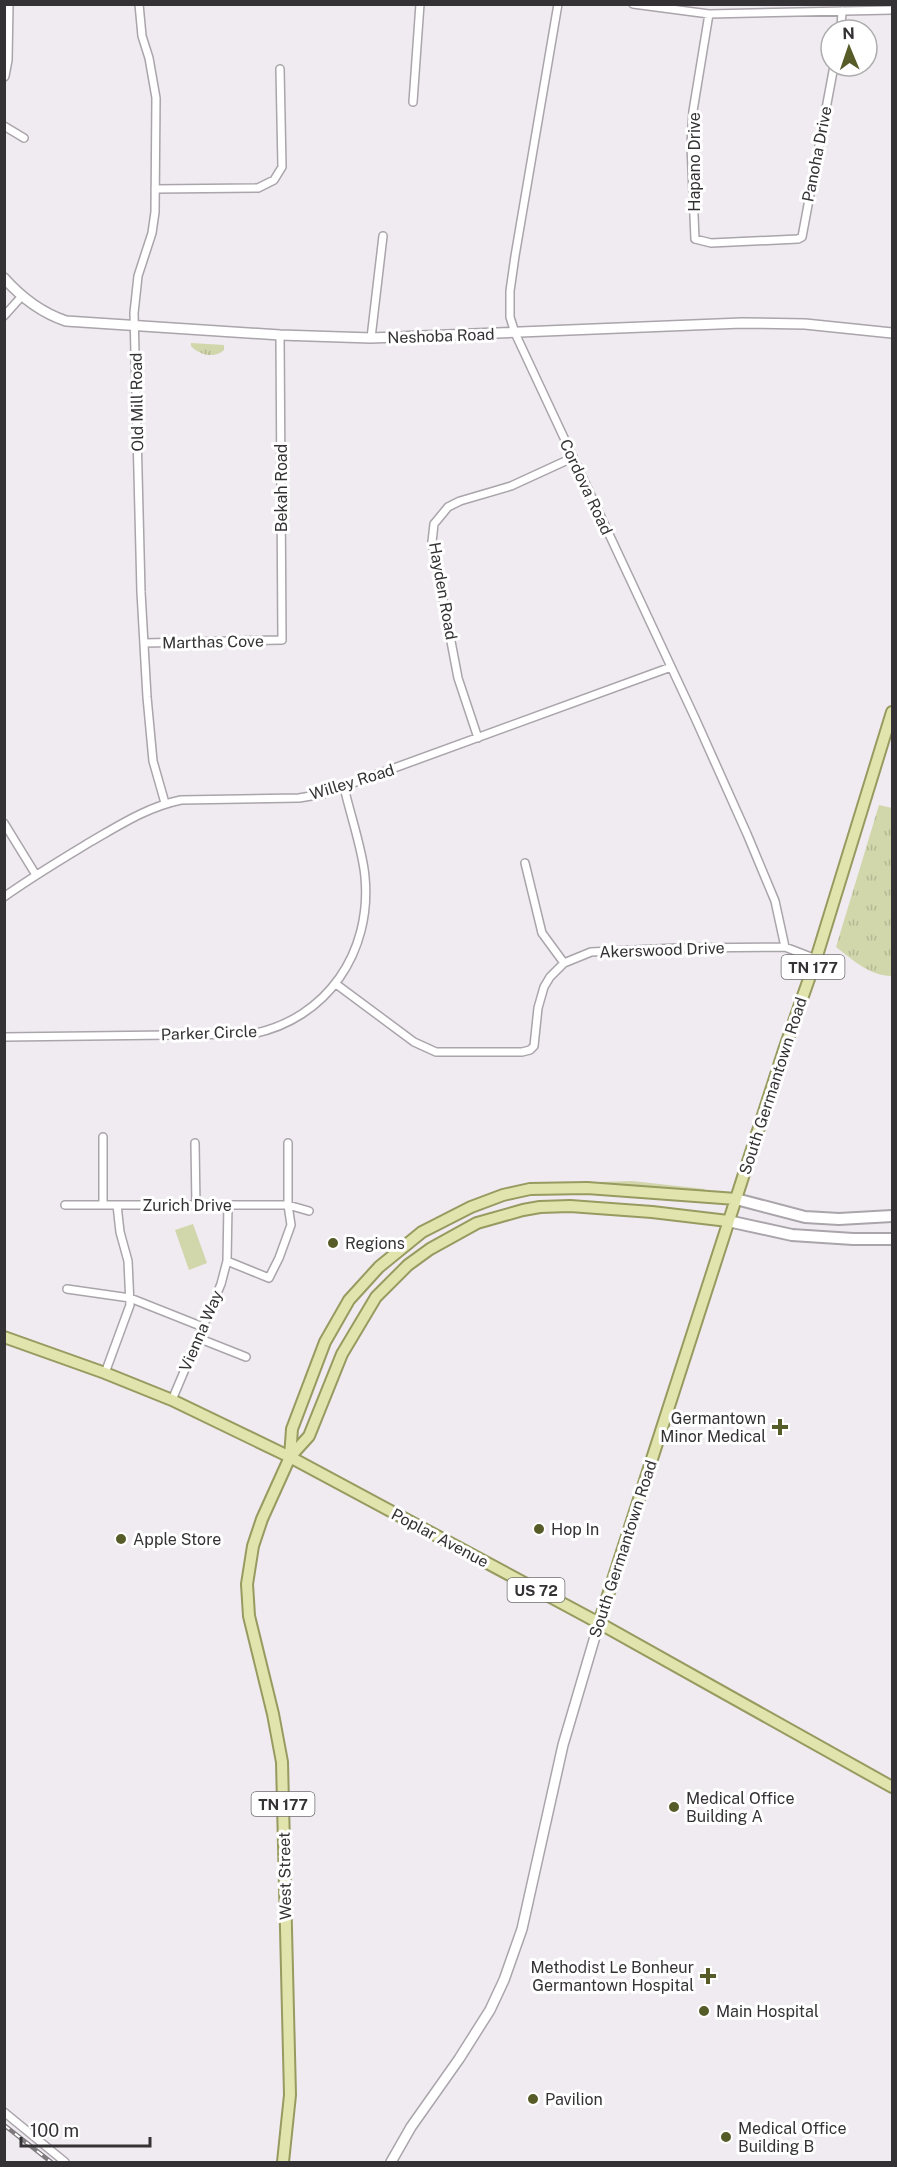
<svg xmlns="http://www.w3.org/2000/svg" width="897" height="2167" viewBox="0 0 897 2167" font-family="'Public Sans',sans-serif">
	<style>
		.grass { fill: url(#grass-tufts) }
		.garden { fill: #d1d6ab }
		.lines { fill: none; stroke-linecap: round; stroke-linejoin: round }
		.minor-casing { stroke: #aaa4ab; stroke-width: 10 }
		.tertiary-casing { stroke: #aaa4ab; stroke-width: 12 }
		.secondary-casing { stroke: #aaa4ab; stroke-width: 14 }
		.primary-casing { stroke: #979b60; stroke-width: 14 }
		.minor { stroke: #fff; stroke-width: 7 }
		.tertiary { stroke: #fff; stroke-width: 9 }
		.secondary { stroke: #fff; stroke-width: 10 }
		.primary { stroke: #e1e5ad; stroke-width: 10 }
		.rail-casing { stroke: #7f7b7f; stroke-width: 4.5 }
		.rail { stroke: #fff; stroke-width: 2; stroke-dasharray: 7; stroke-linecap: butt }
		.poi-dot { fill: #575b28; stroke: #fff; stroke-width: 2 }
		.labels { text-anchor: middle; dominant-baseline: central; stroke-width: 6; stroke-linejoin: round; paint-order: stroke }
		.shield { fill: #fff; stroke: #717071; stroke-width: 1.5 }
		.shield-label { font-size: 15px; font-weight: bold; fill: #343234 }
		.street-label { font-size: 16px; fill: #343234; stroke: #fff }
		.poi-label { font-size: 16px; fill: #343234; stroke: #fff; text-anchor: start }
	</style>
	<defs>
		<pattern id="grass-tufts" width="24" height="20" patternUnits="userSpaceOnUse" patternTransform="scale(1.5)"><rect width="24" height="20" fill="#d1d6ab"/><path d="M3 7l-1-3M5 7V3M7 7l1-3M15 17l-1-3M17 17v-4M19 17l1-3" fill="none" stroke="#b4b894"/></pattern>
	</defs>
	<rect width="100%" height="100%" fill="#f0eaf1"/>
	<!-- grass -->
	<path class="grass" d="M191 343 224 345V350C215 359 199 355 191 346Z
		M879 805 892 808V976C870 976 853 960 836 947Z
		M632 1181 705 1189 704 1191 598 1184V1182Z"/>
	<!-- garden -->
	<path class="garden" d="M193 1224 207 1263 189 1270 175 1230Z"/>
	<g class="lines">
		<!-- minor casing -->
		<g class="minor-casing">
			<path id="minor" d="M139 4 142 36 149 58 156 98 155 212 152 233 138 276 134 313 141 592 147 697 153 761 165 803
				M558 4 515 256 510 291V317L515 333 695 718 747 834 775 901 785 947
				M633 4 709 14 892 10
				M709 14 693 111 691 145 695 239 711 243 798 239 802 237 834 66
				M841 30 842 11
				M413 102 420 4
				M4 126 24 138
				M155 189 258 188 274 180 282 167 280 69
				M4 316 22 296
				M371 338 383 236
				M145 643 282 640 280 335
				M478 738 458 678 432 542 434 524 448 507 460 501 511 486 572 458
				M4 823 36 875
				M525 863 542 933 564 963
				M4 897C32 877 61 860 90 842 120 825 147 807 181 800L299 798 323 794 671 667
				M336 984 414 1042 436 1052H522L530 1050 534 1046 538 1008 544 987 550 977 564 963 591 952 677 948 785 947 816 959
				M4 1037 252 1034C327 1019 372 952 365 877 363 851 350 814 344 787
				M103 1137V1205
				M195 1143 196 1206
				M65 1205H288L309 1211
				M227 1261 269 1278 279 1258 291 1225 288 1205V1143
				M67 1289 130 1298 203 1327
				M198 1338 246 1357
				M105 1373 130 1305 128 1261 120 1232 117 1205
				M172 1400 221 1284 227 1261 228 1205
				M4 2112 65 2162"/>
		</g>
		<!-- tertiary casing -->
		<g class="tertiary-casing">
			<path id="tertiary" d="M4 76 7 60 8 4
				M4 278C21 297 42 313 66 321L280 335 371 338 742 323 805 324 892 333
				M391 2162 411 2127 459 2059 490 2010 504 1980 522 1929 563 1745 599 1623"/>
		</g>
		<!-- secondary casing -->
		<g class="secondary-casing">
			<path id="secondary" d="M736 1199 805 1217 839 1219 892 1216
				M728 1221 792 1235 853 1239H892"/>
		</g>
		<!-- primary casing -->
		<g class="primary-casing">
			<path id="primary" d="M4 1337 105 1373 172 1400 290 1457 599 1623 892 1787
				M290 1457 292 1429 325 1342 349 1300 379 1267 422 1232 471 1207 503 1195 530 1189 587 1188 736 1199
				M599 1623 785 1047 816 959 892 712
				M283 2162 290 2095 282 1762 273 1714 249 1616 247 1584 253 1546 262 1519 290 1457 309 1436 342 1354 376 1297 408 1265 430 1249 477 1223 523 1210 540 1207 570 1206 652 1212 728 1221"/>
		</g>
		<!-- minor -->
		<use href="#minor" class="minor"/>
		<!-- tertiary -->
		<use href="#tertiary" class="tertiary"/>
		<!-- secondary -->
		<use href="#secondary" class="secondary"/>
		<!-- primary -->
		<use href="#primary" class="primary"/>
		<!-- rail casing -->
		<g class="rail-casing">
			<path id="rail" d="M4 2125 51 2162"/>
		</g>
		<!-- rail -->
		<use href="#rail" class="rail"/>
	</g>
	<!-- markers -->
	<g class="poi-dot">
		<circle cx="333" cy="1243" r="6"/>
		<path d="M777 1418h6v6h6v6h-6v6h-6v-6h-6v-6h6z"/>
		<circle cx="539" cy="1529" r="6"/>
		<circle cx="121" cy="1539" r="6"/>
		<circle cx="674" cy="1807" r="6"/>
		<path d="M705 1967h6v6h6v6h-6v6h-6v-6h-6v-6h6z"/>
		<circle cx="704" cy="2011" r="6"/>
		<circle cx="533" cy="2099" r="6"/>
		<circle cx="726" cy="2137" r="6"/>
	</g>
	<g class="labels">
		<!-- shield labels -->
		<g class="shield">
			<rect x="781.5" y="955" width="63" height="24" rx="4.5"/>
			<rect x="507.5" y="1578" width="57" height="24" rx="4.5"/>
			<rect x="251.5" y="1792" width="63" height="24" rx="4.5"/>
		</g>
		<g class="shield-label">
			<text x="813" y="967">TN 177</text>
			<text x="536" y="1590">US 72</text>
			<text x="283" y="1804">TN 177</text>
		</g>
		<!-- street labels -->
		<g class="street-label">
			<text transform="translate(817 154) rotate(-79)">Panoha Drive</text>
			<text transform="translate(694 162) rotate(-90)">Hapano Drive</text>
			<text transform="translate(441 336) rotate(-2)">Neshoba Road</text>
			<text transform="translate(137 402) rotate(-91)">Old Mill Road</text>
			<text transform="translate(586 487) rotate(65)">Cordova Road</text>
			<text transform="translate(281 488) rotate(-90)">Bekah Road</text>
			<text transform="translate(443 591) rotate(80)">Hayden Road</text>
			<text transform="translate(213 642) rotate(-1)">Marthas Cove</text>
			<text transform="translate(352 782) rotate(-17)">Willey Road</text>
			<text transform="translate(662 950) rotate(-2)">Akerswood Drive</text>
			<text transform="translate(209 1033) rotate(-2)">Parker Circle</text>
			<text transform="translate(773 1086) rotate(-72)">South Germantown Road</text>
			<text x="187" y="1205">Zurich Drive</text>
			<text transform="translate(201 1331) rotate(-67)">Vienna Way</text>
			<text transform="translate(440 1538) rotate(28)">Poplar Avenue</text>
			<text transform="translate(623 1549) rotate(-72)">South Germantown Road</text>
			<text transform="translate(285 1876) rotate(-91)">West Street</text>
		</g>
		<!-- poi labels -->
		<g class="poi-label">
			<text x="345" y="1243">Regions</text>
			<text x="766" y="1418" text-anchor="end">Germantown<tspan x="766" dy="18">Minor Medical</tspan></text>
			<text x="551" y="1529">Hop In</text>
			<text x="133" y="1539">Apple Store</text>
			<text x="686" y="1798">Medical Office<tspan x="686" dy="18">Building A</tspan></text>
			<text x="694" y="1967" text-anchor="end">Methodist Le Bonheur<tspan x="694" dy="18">Germantown Hospital</tspan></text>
			<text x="716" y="2011">Main Hospital</text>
			<text x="545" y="2099">Pavilion</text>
			<text x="738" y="2128">Medical Office<tspan x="738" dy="18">Building B</tspan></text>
		</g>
	</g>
	<!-- border -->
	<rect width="897" height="2167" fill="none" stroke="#343234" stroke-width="12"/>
	<!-- north arrow -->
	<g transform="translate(849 48) rotate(358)"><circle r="28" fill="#ffffff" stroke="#aeadae" stroke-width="1.5"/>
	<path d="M0-4.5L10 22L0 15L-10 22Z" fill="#575b28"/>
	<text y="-9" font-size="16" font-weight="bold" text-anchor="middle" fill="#343234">N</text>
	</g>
	<!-- scale -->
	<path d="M21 2137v9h129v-9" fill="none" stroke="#343234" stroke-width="3"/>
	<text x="30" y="2137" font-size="18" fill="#343234" stroke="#ffffff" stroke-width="4.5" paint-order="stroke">100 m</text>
</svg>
